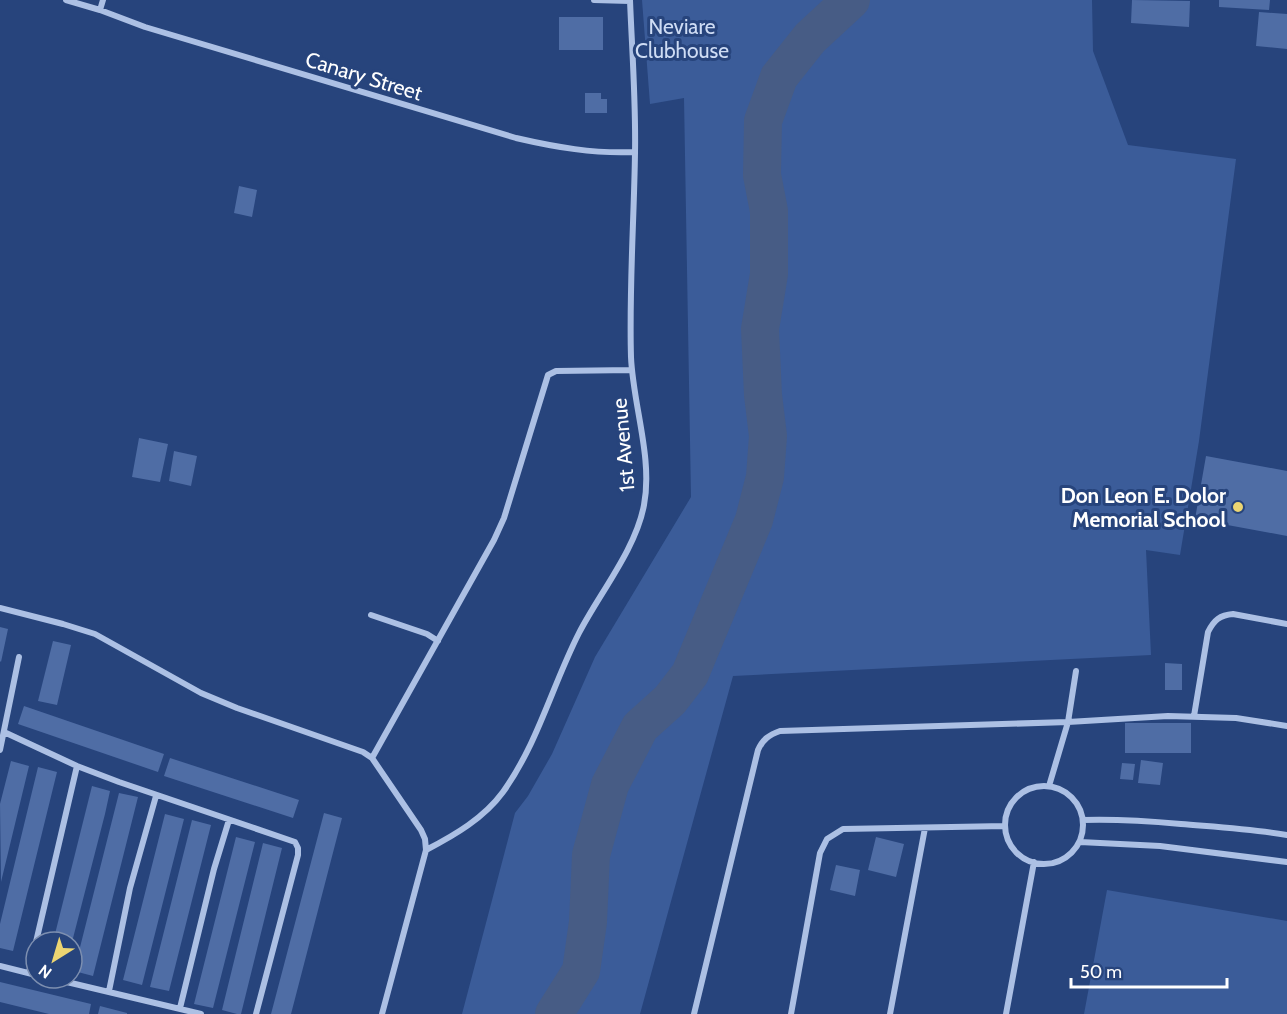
<svg xmlns="http://www.w3.org/2000/svg" width="1287" height="1014" viewBox="0 0 1287 1014" font-family="Cabin,sans-serif">
	<style>
		.green { fill: #3b5c99 }
		.lines { fill: none; stroke-linecap: round; stroke-linejoin: round }
		.river { stroke: #475c85; stroke-width: 38 }
		.building { fill: #4f6da5 }
		.street { stroke: #acc0e4; stroke-width: 6 }
		.poi-dot { fill: #ecd572; stroke: #27447c; stroke-width: 2 }
		.labels { text-anchor: middle; dominant-baseline: central; stroke-width: 6; stroke-linejoin: round; paint-order: stroke }
		.park-label { font-size: 21px; fill: #cedcf4; stroke: #27447c }
		.street-label { font-size: 21px; fill: #fff; stroke: #27447c }
		.poi-label { font-size: 21px; font-weight: bold; fill: #fff; stroke: #27447c; text-anchor: end }
	</style>
	<rect width="100%" height="100%" fill="#27447c"/>
	<!-- green -->
	<path class="green" d="M642 0H1092L1093 51 1128 145 1236 159 1199 441 1180 555 1146 550 1151 655 733 676 640 1014H462L515 813 528 796 552 754 595 657 691 497 684 98 650 104Z
		M1107 890 1287 921V1014H1084Z"/>
	<g class="lines">
		<!-- river -->
		<path class="river" d="M554 1014 581 971 588 922 591 855 610 785 640 727 670 700 690 674 754 520 765 477 768 436 763 395 760 329 769 274V211L762 175 763 121 779 77 810 38 851 0"/>
	</g>
	<!-- building -->
	<path class="building" d="M1132 0 1190 1 1189 27 1131 23Z
		M1219 0H1270L1269 10 1219 7Z
		M1259 12 1287 14V49L1256 46Z
		M559 17H603V50H559Z
		M585 93H601V99H607V113H585Z
		M239 186 257 190 252 217 234 213Z
		M139 438 168 444 160 482 132 477Z
		M174 451 197 456 191 486 169 481Z
		M1206 456 1287 471V536L1195 519Z
		M0 627 8 629 1 662 0 661Z
		M53 641 71 645 57 705 38 701Z
		M1165 663 1182 664V690H1165Z
		M24 706 164 754 158 772 18 724Z
		M1125 723H1191V753H1125Z
		M170 758 299 800 293 818 164 776Z
		M1141 760 1163 763 1160 785 1138 783Z
		M11 761 29 766 1 882 0 804Z
		M1122 763 1135 764 1133 780 1120 779Z
		M38 767 57 772 13 951 0 948V924Z
		M92 786 110 791 105 814 72 942H53Z
		M119 793 138 797 93 976 74 971Z
		M324 813 342 818 291 1014H271Z
		M165 814 184 819 142 985 123 980Z
		M192 820 211 825 169 991 150 987Z
		M236 837 255 842 213 1008 194 1004Z
		M876 837 904 844 896 877 868 870Z
		M263 843 282 848 241 1014H237L222 1010Z
		M836 865 860 870 855 896 830 890Z
		M0 982 91 1004 89 1014H49L0 1002Z
		M100 1006 127 1013V1014H98Z"/>
	<g class="lines">
		<!-- street -->
		<path class="street" d="M66 0 100 10 145 27 516 138C555 147 594 154 635 152
			M594 0 630 1
			M100 10 103 0
			M0 608 63 624 95 634 201 693 237 708 363 752 372 758 421 830 425 839 426 850 382 1014
			M371 615 427 634 438 641
			M1194 716 1208 632C1214 620 1220 615 1233 614L1287 624
			M4 732 77 766 119 782 295 842 298 848V855L256 1014
			M0 750 19 657
			M372 758 494 540 504 518 548 375 556 371 632 370
			M1049 786 1068 722 1076 671
			M1005 825a39 39 0 1 1 78 0a39 39 0 1 1-78 0Z
			M1083 820C1116 819 1148 821 1181 824 1216 827 1252 829 1287 835
			M1080 842 1160 846 1287 862
			M426 850C455 835 484 818 503 792 538 743 552 686 579 633 599 594 636 549 644 505 653 458 633 405 631 357 629 289 634 221 635 153 636 102 632 51 630 0
			M36 942 77 766
			M0 966 36 975
			M29 973 36 944
			M50 978 201 1014
			M109 991 130 888 156 796
			M180 1008 214 869 229 820
			M694 1014 758 750C763 739 769 735 780 731L1068 722 1168 716 1236 718 1287 726
			M791 1014 820 853 827 839 843 829 1005 826
			M890 1014 925 828
			M1006 1014 1034 862"/>
	</g>
	<!-- markers -->
	<circle class="poi-dot" cx="1238" cy="507" r="6"/>
	<g class="labels">
		<!-- park labels -->
		<g class="park-label">
			<text x="682" y="26">Neviare<tspan x="682" dy="24">Clubhouse</tspan></text>
		</g>
		<!-- street labels -->
		<g class="street-label">
			<text transform="translate(364 76) rotate(17)">Canary Street</text>
			<text transform="translate(623 445) rotate(-95)">1st Avenue</text>
		</g>
		<!-- poi labels -->
		<g class="poi-label">
			<text x="1226" y="495">Don Leon E. Dolor<tspan x="1226" dy="24">Memorial School</tspan></text>
		</g>
	</g>
	<!-- north arrow -->
	<g transform="translate(54 960) rotate(217)"><circle r="28" fill="#27447c" stroke="#7d8fb0" stroke-width="1.5"/>
	<path d="M0-4.5L10 22L0 15L-10 22Z" fill="#ecd572"/>
	<text y="-9" font-size="16" font-weight="bold" text-anchor="middle" fill="#ffffff">N</text>
	</g>
	<!-- scale -->
	<path d="M1071 978v9h156v-9" fill="none" stroke="#ffffff" stroke-width="3"/>
	<text x="1080" y="978" font-size="18" fill="#ffffff" stroke="#27447c" stroke-width="4.5" paint-order="stroke">50 m</text>
</svg>
